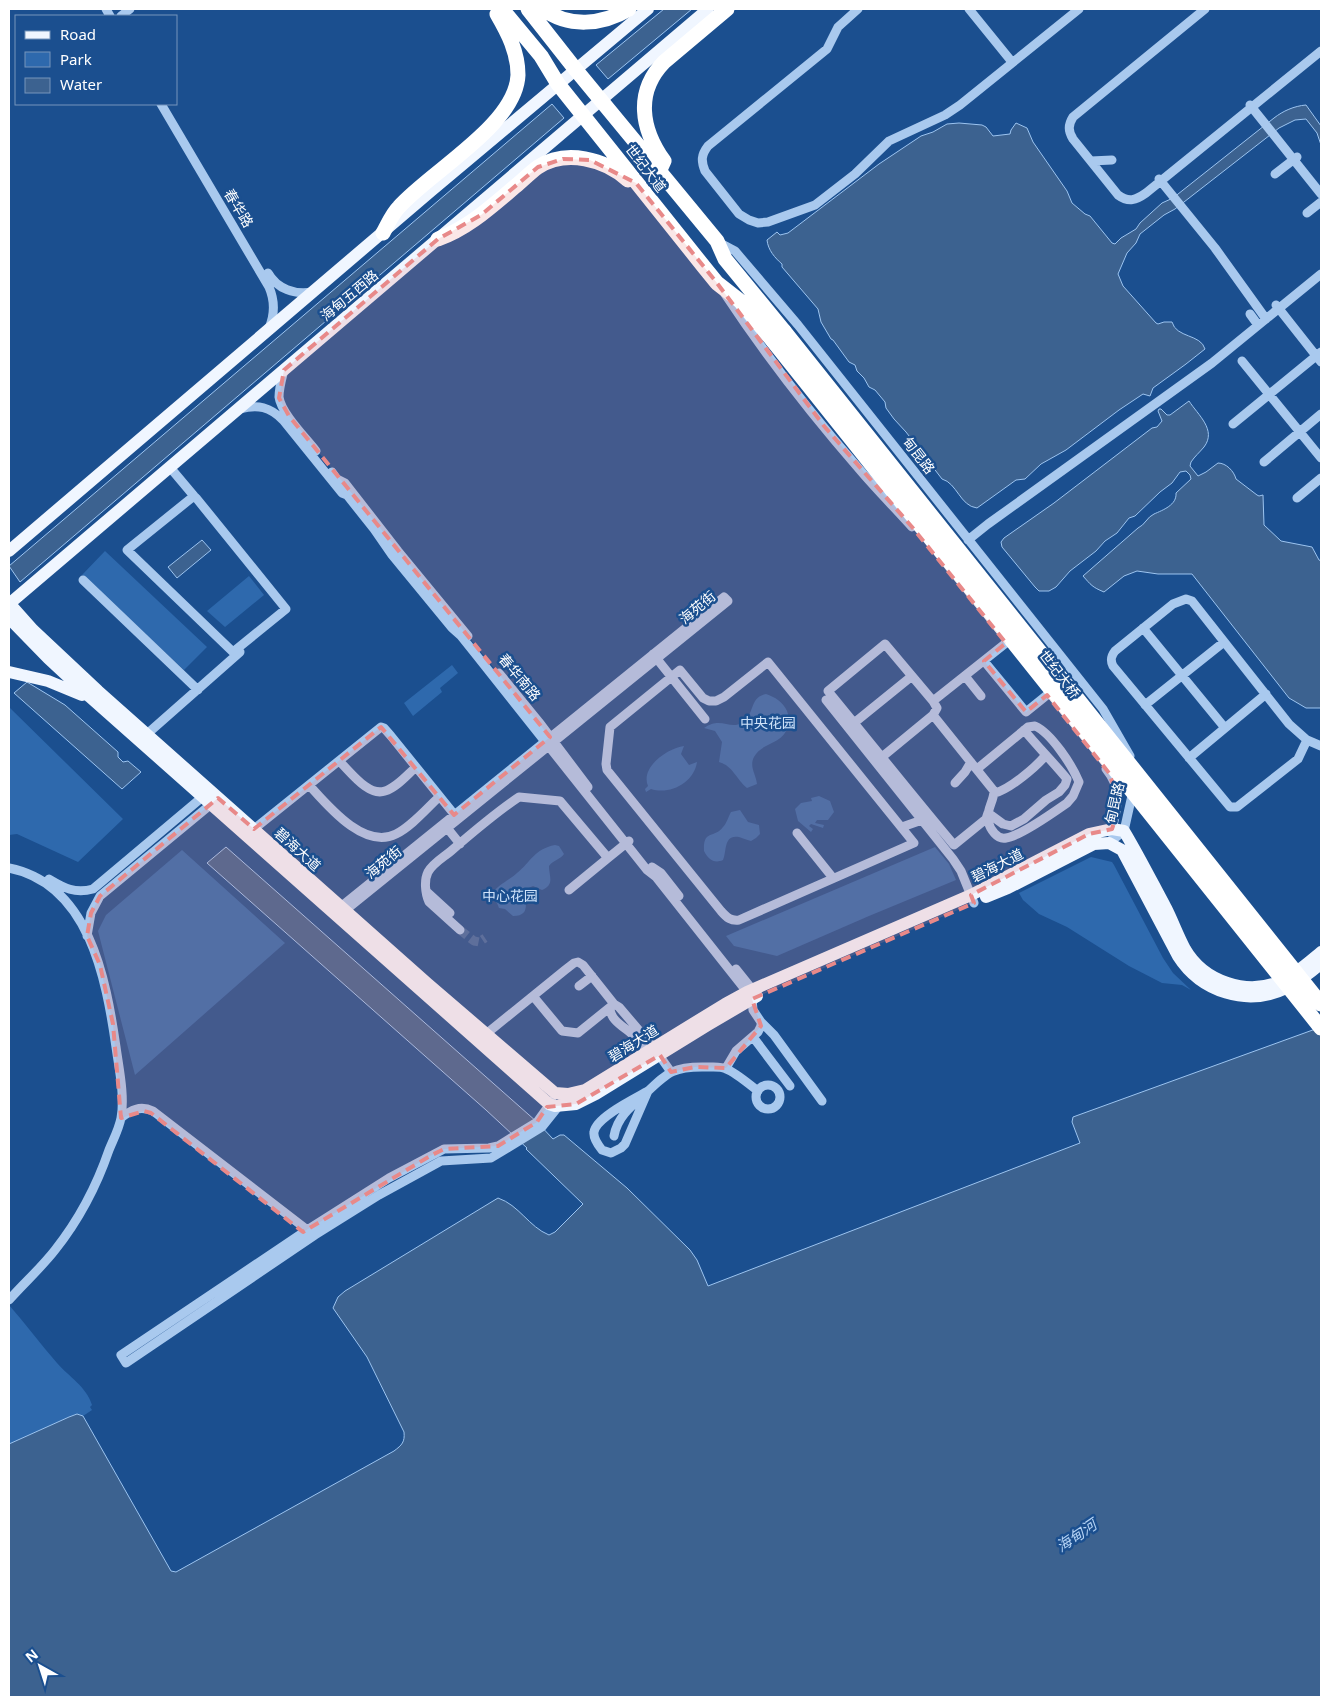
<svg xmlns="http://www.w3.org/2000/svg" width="1330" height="1706" viewBox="0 0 1330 1706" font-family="'Noto Sans','Noto Sans SC',sans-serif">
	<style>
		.green { fill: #2e69ad }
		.water { fill: #3c6290; stroke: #9cc4f0 }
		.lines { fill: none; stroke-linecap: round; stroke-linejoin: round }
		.minor-tunnel { stroke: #3d69a0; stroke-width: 9; stroke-dasharray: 9 4.5; stroke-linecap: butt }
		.minor { stroke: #a9c9ee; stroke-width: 9 }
		.major { stroke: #f0f6ff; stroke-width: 12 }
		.highway { stroke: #fff; stroke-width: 15 }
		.highway-bridge { stroke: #fff; stroke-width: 15 }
		.marked { fill: #e88989; fill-opacity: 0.2; stroke: #e88989; stroke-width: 4; stroke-dasharray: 10 6; stroke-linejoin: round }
		.labels { text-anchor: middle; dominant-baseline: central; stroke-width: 5; stroke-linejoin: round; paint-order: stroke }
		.street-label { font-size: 14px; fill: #fff; stroke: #1b4f8f }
		.park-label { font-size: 14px; fill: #cfe3fa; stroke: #1b4f8f }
		.water-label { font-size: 15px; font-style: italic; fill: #b5d3f5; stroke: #1b4f8f }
	</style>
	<rect width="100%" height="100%" fill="#1b4f8f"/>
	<!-- green -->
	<path class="green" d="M105 551 207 647 184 670 82 575Z
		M249 576 264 595 225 627 207 611Z
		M452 665 458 673 440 688 442 692 413 716 404 703Z
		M766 694C775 697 783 702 787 711 789 716 789 721 788 726 783 745 762 742 754 757 749 767 756 774 757 784L747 788C736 779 733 766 719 762L722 742 715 731 704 728C721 716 729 730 742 723 755 715 749 697 766 694Z
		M9 707 123 819 78 862 17 834 9 835Z
		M684 746 681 754 689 765 697 762C694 783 670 795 651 789L646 792 645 789 648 786C640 767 668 748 684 746Z
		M819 796 830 801 834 812 828 820H817L815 823 824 825 823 828 811 824 809 826 813 829 811 832 798 821 795 809 801 803 812 801 811 798Z
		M740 810 748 822 759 825 760 834 756 838 751 841C746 840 743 838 739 837 723 834 727 852 723 860 714 864 708 859 704 851 703 829 714 839 723 827 727 823 728 817 731 812Z
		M555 845 559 846 564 854C560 860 553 860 549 866 549 877 555 884 542 890L533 886C531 887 527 888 526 891 522 897 534 916 513 916L505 909 499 908 497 903 490 897C497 884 507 882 517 873 531 862 534 849 555 845Z
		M935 847 949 864 956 880 869 916 777 956 734 946 726 936Z
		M182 850 285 943 135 1075 98 931 106 915Z
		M1091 857 1112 862 1114 865 1163 958 1173 973 1191 990 1182 985 1162 983 1129 966 1067 927 1039 914 1023 900 1019 893Z
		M9 1305C26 1324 40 1344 57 1363 69 1377 86 1386 92 1405L90 1407 92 1410 83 1416 77 1414 69 1417 9 1444Z"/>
	<!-- water -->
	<path class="water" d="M664 9H692L608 79 596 65Z
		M552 104 564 118 20 582 9 566Z
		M1306 105 1321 126V145L1317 133 1306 119 1295 120 1279 128 1175 209 1164 215 1140 234 1136 243 1127 253 1118 274 1123 286 1156 323 1158 324 1164 322H1172C1176 338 1201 334 1205 349L1186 364 1153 388 1150 396 1143 394 1119 410 1066 450 1041 464 1025 479 1016 480 977 508C960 506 957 483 942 479L906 432 894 419 886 408 885 402 875 390 869 387 864 378 857 371 855 365 849 362 833 340 831 339 821 322 818 309 782 267V264C775 258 768 250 767 240L777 232 780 235 788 233 879 164 921 136 933 132 947 124 959 123 982 125 986 127 993 136 1010 134 1011 130 1016 123 1027 128 1033 142 1067 191 1072 203 1085 214 1090 216 1112 243 1115 244 1121 238 1136 229 1140 223 1162 203 1173 198 1274 118C1283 111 1294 106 1306 105Z
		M1189 401C1198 415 1217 430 1204 447 1199 453 1195 456 1191 462L1190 466 1198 476 1206 472 1218 463C1226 463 1234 471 1236 479L1257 495 1259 496 1263 495 1264 525 1281 541 1312 547 1319 560 1321 561V708H1306L1289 698 1192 574H1158L1137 571 1124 576 1104 592C1092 587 1091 585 1083 576L1138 528C1145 525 1147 517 1154 514 1163 510 1177 505 1176 493L1191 479 1190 475 1186 471 1180 472 1172 483 1160 492 1135 516 1129 518 1117 533 1105 541 1096 551 1070 571 1056 587 1049 591H1039L1035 587 1002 547 1001 542 1004 538 1054 503 1152 428 1157 427 1162 421 1158 411 1159 409H1161L1167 415H1170Z
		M202 540 211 550 177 578 168 567Z
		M27 682 65 705 118 752V757L123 762 128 761 141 772 122 789 14 693Z
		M226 847 537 1122 553 1139 560 1135H564L627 1188 690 1250 697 1260 708 1286 1080 1143 1072 1122 1073 1117 1321 1027V1697H9V1444L69 1417 77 1414 83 1416 171 1571 176 1572 394 1451C402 1445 405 1442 404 1432L367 1357 333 1308 338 1297 345 1291 498 1198C519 1205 529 1227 549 1235L555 1232 583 1204 526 1149 527 1148 486 1110 207 863Z"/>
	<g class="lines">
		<!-- minor-tunnel -->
		<path class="minor-tunnel" d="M460 930 474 941 479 942 485 938"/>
		<!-- minor -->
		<path class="minor" d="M106 9 110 16
			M858 9 838 27 827 49 708 146C701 155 701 161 705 171L739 214 749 220 758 223 768 222 815 205 855 174 889 141 945 115 960 105 1079 9
			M969 9 1012 62
			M1205 9 1073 117C1068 125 1068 131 1073 139L1118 195C1129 203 1136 200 1146 193L1321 51
			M121 16 130 9
			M161 104 269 287C275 301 275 314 269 328
			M1250 105 1321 194
			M1091 161 1112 160
			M1275 174 1297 157
			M1159 179 1215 248 1266 319
			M1307 213 1321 202
			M718 242 735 251 798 325 1103 709 1130 756
			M268 273C277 289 295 295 312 292
			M725 294C766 356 812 415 860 470 877 490 895 508 912 527
			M1276 305 1321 362
			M1250 314 1258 325
			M1242 361 1321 458
			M284 370C282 378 279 388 279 397 281 413 306 438 316 451
			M240 409C258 404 270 407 283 420L342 493 347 495 374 529 392 555 452 628 461 636 477 656 647 870 656 877 747 992 752 999 753 1010 761 1022V1026L758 1032 736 1051 726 1068
			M1233 424 1321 352
			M1264 462 1321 414
			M170 467 173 471 194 496 197 499 286 609 233 652 127 550 194 496
			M332 472 337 479 345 483 398 551 468 636
			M1297 498 1321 478
			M968 540 988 524 1212 363 1321 274
			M83 580 198 690
			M1143 628 1225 728
			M653 654 705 719
			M984 661 1026 712 1047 695
			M768 662 914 843 739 920C731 921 727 918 721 911L607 770 606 764 610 727 680 670 703 698 709 701H716L724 697Z
			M499 673 539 722 588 787
			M965 676 981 696
			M826 700 953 859 961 871 974 903
			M933 701 1006 643
			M1145 705 1224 642
			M933 715 994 791C994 801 986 810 988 821 990 829 997 840 1006 838 1021 836 1054 812 1067 803L1073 796 1079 782C1072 765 1051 733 1035 726L1028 727 977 769
			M854 723 912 676
			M147 734 240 652
			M1307 740 1298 759 1237 807H1230L1113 666C1110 660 1111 656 1115 651L1173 604 1186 599 1192 601 1289 724 1307 740 1321 746
			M882 757 933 715 937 708 933 701 885 644 828 691C870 742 911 794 954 845L986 819 988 813 1003 824 1011 826 1024 819 1046 800 1059 792 1065 785 1067 779C1053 762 1038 747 1024 730
			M1189 758 1266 694
			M339 761C350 771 368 797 385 791 396 788 407 775 416 767
			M1106 769C1124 791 1117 809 1111 833
			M955 783 965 772 971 762
			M309 785C328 806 364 850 396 834 412 826 426 809 439 797
			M995 793C1010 789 1036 767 1046 755
			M444 824 460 844
			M902 827 922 820
			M254 829 381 727 384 728 391 736 458 819
			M797 833 833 878
			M1109 843 1124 831 1133 791
			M608 858 629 841
			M652 867 661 873 679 896
			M9 868C89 884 106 978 116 1047 119 1069 125 1096 121 1118 119 1129 113 1140 109 1150 97 1185 78 1221 55 1250 41 1268 24 1283 9 1300
			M49 879C64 888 75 894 93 889L206 794
			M426 891 450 913
			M338 909 724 597 728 601 342 913
			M460 930 429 902C425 893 424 880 428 872 433 863 444 857 451 851 473 832 495 813 519 797L560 801 608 858 569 890
			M87 936 91 913 100 896 215 801
			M736 969 756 994
			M579 986 592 976
			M533 996 562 1031 578 1033 614 1004
			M613 1004 610 1008C610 1020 624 1027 632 1034 639 1039 644 1049 650 1056
			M761 1022 774 1035 822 1101
			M486 1034 565 970 574 963 578 962 583 965 614 1004 619 1007 654 1048 671 1072
			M753 1037 790 1086
			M756 1097a12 12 0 1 1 24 0a12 12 0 1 1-24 0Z
			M648 1091 625 1144 621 1148 611 1153 602 1150C598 1145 593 1138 594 1132 596 1117 636 1098 648 1091Z
			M552 1101 537 1122 498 1146 489 1148 444 1149 389 1178 307 1230 121 1355 126 1363 315 1235 379 1195 441 1161 491 1158 542 1127 562 1102
			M121 1118C131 1110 140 1105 153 1111L310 1232
			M614 1136C617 1118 630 1107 643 1096 667 1073 672 1066 707 1067 713 1067 721 1066 726 1069 735 1072 750 1085 758 1091"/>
		<!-- major -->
		<path class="major" d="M9 551 431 191 648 9
			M9 603 33 630 98 691 428 984 555 1093 568 1094 585 1090 725 1004 747 992 971 895 1089 834 1112 829 1124 831C1139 856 1152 882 1166 908 1173 922 1178 936 1185 949 1204 982 1247 996 1281 981 1296 974 1309 962 1321 952
			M9 604 708 9
			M9 618 48 658 90 697 549 1104 555 1106 576 1104 596 1094 708 1025 757 996
			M9 672 48 681 82 695
			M986 897 1008 888 1094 844 1109 843 1122 850 1178 956C1201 992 1247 1007 1286 988 1299 982 1310 972 1321 964"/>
		<!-- highway -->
		<path class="highway" d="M502 9 541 56 558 84 704 267 717 283 740 301 773 341
			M528 9 576 70 717 241 725 259 784 331
			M543 9C569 28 602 25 629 9
			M659 172 664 161C641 129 635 92 664 62L727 9
			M383 233C388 224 392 214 399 207 431 171 516 125 518 75 518 52 508 33 497 14
			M438 239C469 228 493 205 517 185 524 179 531 172 538 167 566 149 605 159 628 180"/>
		<!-- highway-bridge -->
		<path class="highway-bridge" d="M784 331 1321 1004
			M773 341 1321 1028"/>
	</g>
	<!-- marked area -->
	<path class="marked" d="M563 159 590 160 636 183 717 283 824 426 912 527 1006 643 984 661 1026 712 1047 695 1109 773 1118 798 1116 817 1112 829 1089 834 971 895 974 903 752 999 761 1026 726 1068 695 1067 671 1072 660 1055 576 1104 547 1107 537 1122 498 1146 444 1149 430 1156 303 1232 151 1113 144 1111 121 1118 113 1024 100 965 87 936 91 913 100 896 218 798 254 829 381 727 454 815 550 737 289 416 279 398 284 370 438 239 481 215 538 167Z"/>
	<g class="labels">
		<!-- street labels -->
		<g class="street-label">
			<text transform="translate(646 168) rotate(52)">世纪大道</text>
			<text transform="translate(239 208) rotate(59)">春华路</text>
			<text transform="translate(349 295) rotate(-40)">海甸五西路</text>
			<text transform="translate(919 455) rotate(52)">甸昆路</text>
			<text transform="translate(697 607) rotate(-40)">海苑街</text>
			<text transform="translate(1060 674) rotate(52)">世纪大桥</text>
			<text transform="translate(520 677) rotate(50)">春华南路</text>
			<text transform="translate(1114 803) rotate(-77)">甸昆路</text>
			<text transform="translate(298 849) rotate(42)">碧海大道</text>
			<text transform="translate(383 862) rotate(-39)">海苑街</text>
			<text transform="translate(997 865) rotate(-27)">碧海大道</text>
			<text transform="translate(633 1043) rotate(-32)">碧海大道</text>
		</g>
		<!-- park labels -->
		<g class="park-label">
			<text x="768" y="722">中央花园</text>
			<text x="510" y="895">中心花园</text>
		</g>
		<!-- water labels -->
		<g class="water-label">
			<text transform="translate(1076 1535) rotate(-34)">海甸河</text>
		</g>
	</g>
	<!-- border -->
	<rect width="1330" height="1706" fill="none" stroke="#ffffff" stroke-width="20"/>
	<!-- legend -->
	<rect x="15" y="15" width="162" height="90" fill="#1b4f8f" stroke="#7695bc"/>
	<rect x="25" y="31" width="25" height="8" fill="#f0f6ff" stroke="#7695bc"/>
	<text x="60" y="40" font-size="15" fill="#ffffff">Road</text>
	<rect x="25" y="52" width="25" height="15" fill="#2e69ad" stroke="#7695bc"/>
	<text x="60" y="65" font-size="15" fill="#ffffff">Park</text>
	<rect x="25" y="78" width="25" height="15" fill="#3c6290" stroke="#7695bc"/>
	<text x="60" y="90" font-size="15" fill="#ffffff">Water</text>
	<!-- north arrow -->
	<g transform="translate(40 1666) rotate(321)" stroke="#1b4f8f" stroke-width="4" paint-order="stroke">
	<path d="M0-4L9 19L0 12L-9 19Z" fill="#ffffff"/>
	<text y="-8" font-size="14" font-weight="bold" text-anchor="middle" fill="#ffffff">N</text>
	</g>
</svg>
